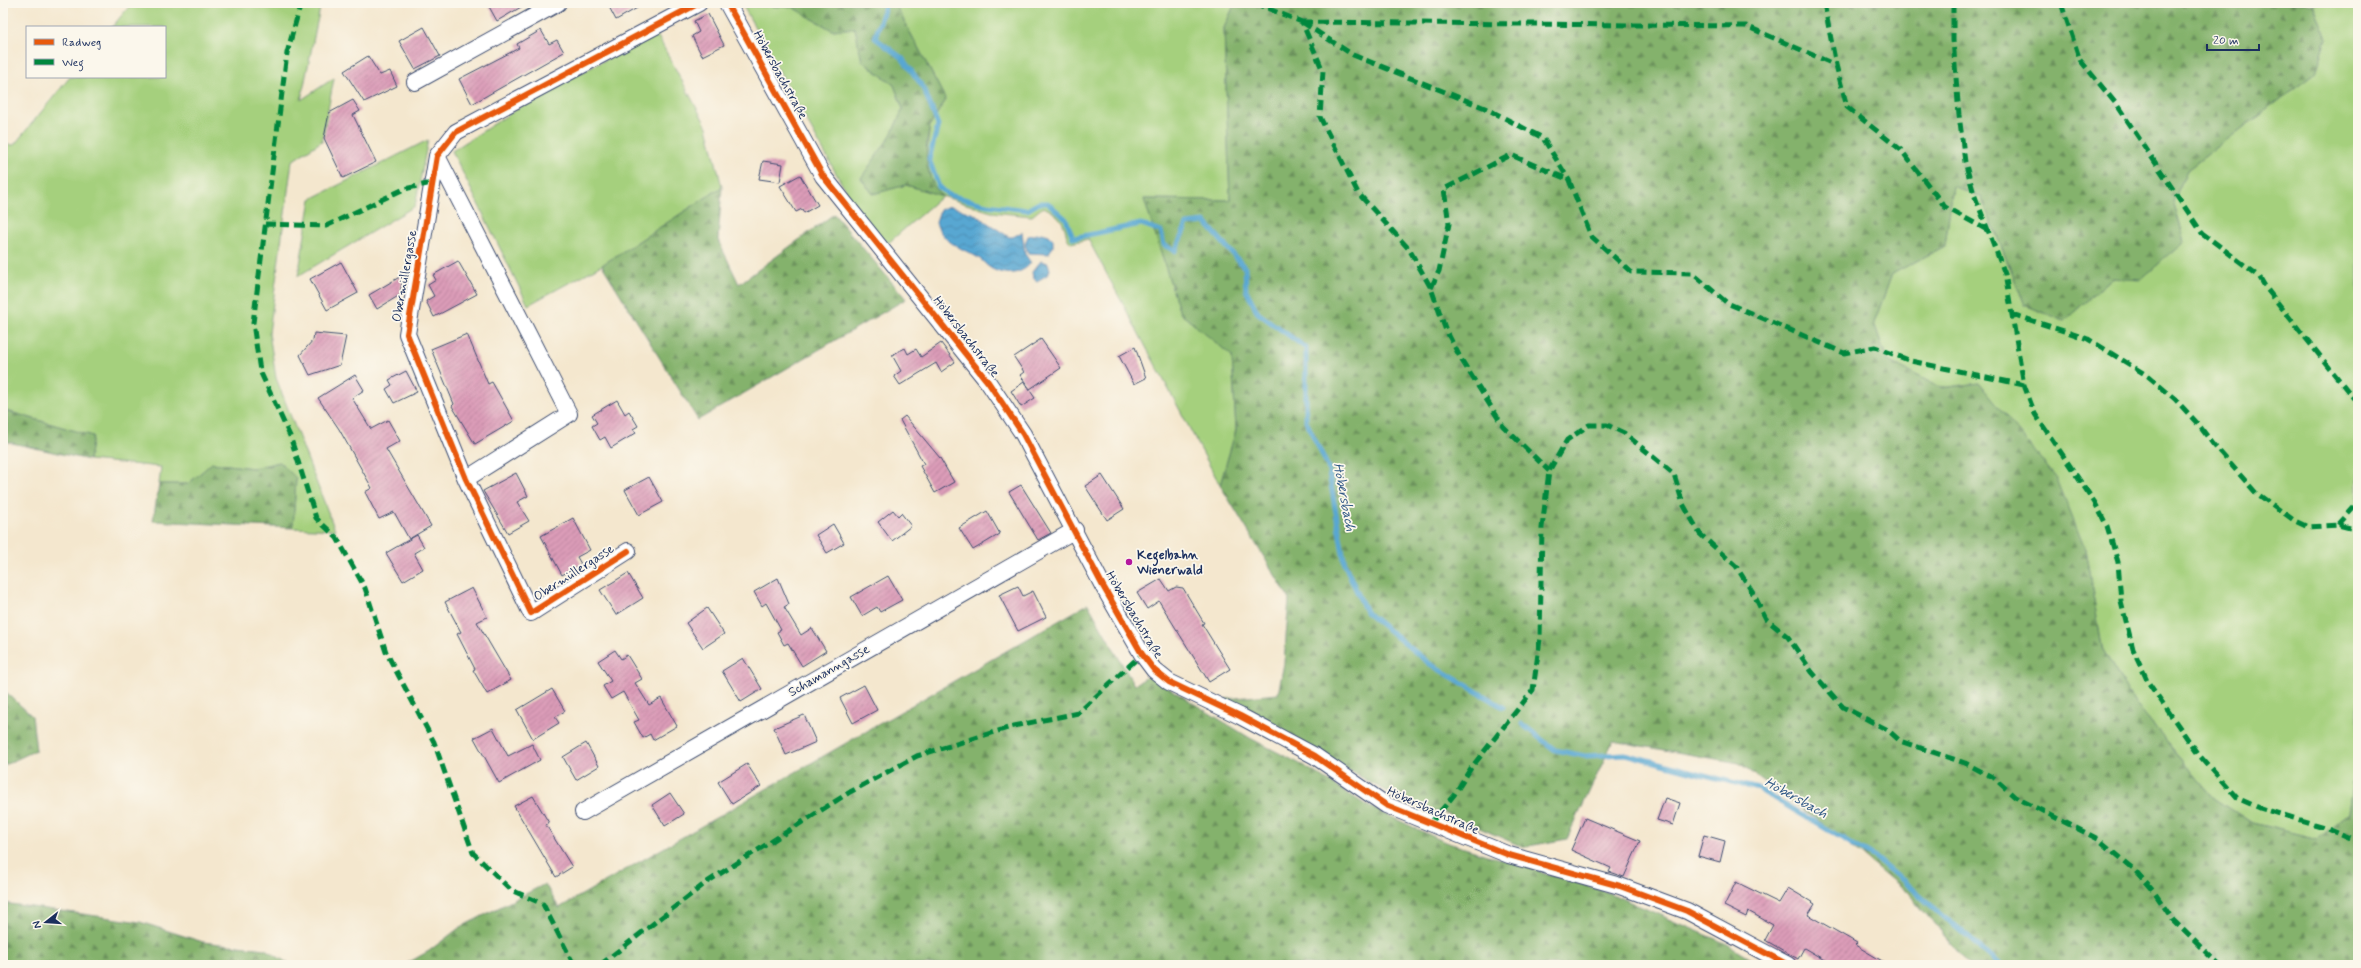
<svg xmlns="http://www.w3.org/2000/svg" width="2361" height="968" viewBox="0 0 2361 968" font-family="Mynerve,sans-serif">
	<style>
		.green { fill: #a5d07d; stroke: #60806e }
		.forest { fill: url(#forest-firs); stroke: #507065 }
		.water { fill: url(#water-waves); stroke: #3a6b98 }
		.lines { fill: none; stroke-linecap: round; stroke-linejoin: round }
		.stream { stroke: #59a7d2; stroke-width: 5 }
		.building { fill: url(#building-hatch) }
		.minor-casing { stroke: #3c4b6f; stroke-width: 18 }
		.minor { stroke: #fff; stroke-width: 16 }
		.quiet { stroke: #00873e; stroke-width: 5; stroke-dasharray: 10 5; stroke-linecap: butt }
		.cycleway-casing { stroke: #fbf7ec; stroke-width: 8 }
		.cycleway { stroke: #e8590c; stroke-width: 6 }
		.poi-dot { fill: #b5179e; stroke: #fbf7ec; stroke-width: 1.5 }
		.labels { text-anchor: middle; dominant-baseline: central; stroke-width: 3.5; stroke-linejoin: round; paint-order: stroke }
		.street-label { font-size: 13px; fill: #1b2f5e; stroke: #fbf7ec }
		.poi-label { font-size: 13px; font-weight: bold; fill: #1b2f5e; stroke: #fbf7ec; text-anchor: start }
		.water-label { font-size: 14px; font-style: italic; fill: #315987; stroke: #fbf7ec }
	</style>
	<defs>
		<pattern id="forest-firs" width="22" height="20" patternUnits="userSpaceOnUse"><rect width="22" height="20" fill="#84b26c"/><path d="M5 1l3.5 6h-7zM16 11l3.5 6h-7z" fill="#6b915c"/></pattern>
		<pattern id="water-waves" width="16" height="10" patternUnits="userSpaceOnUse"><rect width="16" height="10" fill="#59a7d2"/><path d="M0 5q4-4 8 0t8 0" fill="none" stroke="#4988ae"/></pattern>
		<pattern id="building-hatch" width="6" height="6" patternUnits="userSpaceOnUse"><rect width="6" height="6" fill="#dc9cb8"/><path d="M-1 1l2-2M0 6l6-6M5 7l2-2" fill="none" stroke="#b28099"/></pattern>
	</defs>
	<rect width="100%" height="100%" fill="#fbf7ec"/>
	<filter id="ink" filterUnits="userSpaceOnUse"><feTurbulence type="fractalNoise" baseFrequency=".025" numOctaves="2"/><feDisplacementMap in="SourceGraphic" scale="8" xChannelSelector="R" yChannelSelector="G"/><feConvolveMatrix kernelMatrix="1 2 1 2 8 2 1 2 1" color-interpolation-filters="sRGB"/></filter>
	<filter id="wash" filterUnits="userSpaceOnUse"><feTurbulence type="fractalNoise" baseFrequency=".012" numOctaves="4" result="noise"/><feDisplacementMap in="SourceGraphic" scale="16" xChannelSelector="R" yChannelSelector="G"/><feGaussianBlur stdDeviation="0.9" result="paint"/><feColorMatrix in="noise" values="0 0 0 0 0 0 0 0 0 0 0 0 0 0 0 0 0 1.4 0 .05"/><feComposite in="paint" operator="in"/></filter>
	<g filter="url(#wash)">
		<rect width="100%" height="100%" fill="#f4e7ce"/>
		<!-- green -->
		<path class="green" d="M132 3H321L301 100 334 78 322 141 292 161 269 333 276 378 335 530 293 528 296 478 280 462 253 468 212 463 188 484H159L161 467 89 460 93 436 3 410V144L14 145 70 77H165V27H112Z
			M897 3H1235L1224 28 1230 200 1144 199 1180 313 1232 355 1236 430 1220 485 1088 239 1071 243C1065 237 1067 233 1064 226 1061 217 1051 210 1043 207L1032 216 991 212 942 196 886 245 852 202 743 6 792 7 832 30 855 28 862 61 894 85 903 109 891 135 861 179 873 194 906 185 941 195 933 187 926 160 930 125 946 100 896 6Z
			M2313 3H2358V762L2356 764 2349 813 2318 839 2252 823 2214 798 2135 704 2102 647 2085 549 1979 383 1941 388 1887 360 1874 323 1892 274 1945 246 1953 186 1981 197 2025 305 2064 321 2112 278 2141 279 2185 241 2173 202 2187 170 2315 73 2326 39Z
			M656 33 707 127 722 187 602 265 528 305 452 151 534 98Z
			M428 140 415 206 298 276 311 199Z"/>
		<!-- forest -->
		<path class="forest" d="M748 3H897L896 6 946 100C941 108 933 117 930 126 924 150 924 178 942 196L906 185 873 194 861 178 891 135 903 109 894 85 862 61 855 28 832 30 792 7 743 5Z
			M1235 3H2313L2326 39 2315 73 2187 170 2173 202 2185 241 2140 280 2112 278 2064 321 2025 305 1981 197 1953 186 1945 246 1892 274 1874 323 1887 360 1941 388 1979 383 2057 479 2085 549 2102 647 2135 704 2214 798 2252 823 2318 839 2349 813 2356 764 2358 762V965H1969L1910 895 1838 835 1739 763 1613 741 1567 839 1523 847 1445 813 1416 806 1373 784 1225 699 1278 694 1284 663 1289 598 1220 485 1236 430 1232 356 1180 313 1144 199 1230 200 1224 28Z
			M722 187 718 240 739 284 834 214 906 299 698 420 602 265Z
			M3 410 93 436 89 460 3 441Z
			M280 462 296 478 293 528 153 521 159 484H188L212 463 253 468Z
			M1088 604 1134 685 1149 676 1250 738 1306 767 1366 805 1445 842 1607 892 1727 944 1761 965H404L429 951 459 928 545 884 559 908Z
			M3 693H7L32 716 36 750 3 766Z
			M3 903 140 922 203 942 265 949 291 965H3Z"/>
		<!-- water -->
		<path class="water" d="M950 206 974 214 1009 237H1013L1022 232 1025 254 1031 263C1021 275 1006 276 992 269 986 266 983 260 977 257 960 247 943 243 936 223L940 210Z
			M1042 233 1049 235 1053 239V247L1048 254 1028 253 1025 244 1028 236Z
			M1041 261 1048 263 1050 270 1047 275 1037 281 1033 278 1032 272Z"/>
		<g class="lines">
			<!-- stream -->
			<path class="stream" d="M886 3 875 38 902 58 923 87 938 125 929 159 939 187 949 195 987 205 1027 210 1039 203H1048L1066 219 1073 238 1141 224 1161 231 1164 245 1175 251 1187 224 1205 222 1245 268 1246 290 1258 313 1306 348V421L1328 467 1345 565 1366 612 1430 664 1503 707
				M1522 724 1555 750 1585 756 1625 754 1758 789 1876 858 2000 965"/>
		</g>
		<g id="blocks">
			<!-- building -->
			<path class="building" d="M487 3H528L497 21Z
				M607 3H646L616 20Z
				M708 14 724 45 702 56 692 36 699 32 694 21Z
				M424 27 440 56 415 69 399 41Z
				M541 30 549 44 557 40 564 52 472 104 459 79 519 48 517 44Z
				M368 56 380 75 390 71 397 86 364 102 344 71Z
				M353 100 360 111 353 115 376 162 343 178 324 138 329 113Z
				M763 161 783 164 780 182 759 179Z
				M800 175 818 205 804 213 802 209 796 212 780 186Z
				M458 261 477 294 434 317 426 301 434 296 428 285 436 280 433 275Z
				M341 262 358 293 327 310 310 279Z
				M403 275 400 295 377 309 369 295Z
				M314 333 346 336 340 365 310 375 300 355 313 340Z
				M467 334 488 384 492 382 514 421 475 444 452 406 454 404 431 349Z
				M1041 339 1061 368 1030 389 1020 375 1024 372 1014 357Z
				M941 343 955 362 941 372 936 363 900 385 894 376 901 371 892 355 905 348 908 354 916 349 921 357Z
				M1135 347 1146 378 1134 384 1119 356Z
				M406 371 417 392 394 403 386 389 392 385 389 380Z
				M355 375 364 390 352 398 371 429 388 420 400 441 386 449 431 526 409 539 394 512 379 519 365 492 372 488 339 429 318 398Z
				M1024 382 1035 398 1021 407 1011 391Z
				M617 400 625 414 629 411 638 426 633 429 636 433 611 448 605 437 600 440 592 426 597 423 592 415Z
				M905 416 940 458 954 482 935 493 920 466 924 464 900 420Z
				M516 473 528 496 517 502 529 521 508 533 483 491Z
				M1102 475 1124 509 1107 520 1085 486Z
				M649 477 663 502 639 515 625 490Z
				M1021 485 1051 533 1038 540 1009 492Z
				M893 510 898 516 901 513 911 526 892 541 878 522Z
				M987 511 1000 534 973 550 959 528Z
				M573 518 590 550 577 557 581 564 562 575 541 536Z
				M833 524 844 543 827 553 816 535Z
				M417 535 424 547 414 553 423 569 403 581 386 553Z
				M628 573 643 598 616 615 600 590Z
				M888 576 902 600 880 612 877 607 862 616 851 597Z
				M778 578 789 604 784 607 801 635 812 628 826 651 802 666 788 643 784 645 777 632 781 630 766 603 762 606 754 592Z
				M1161 579 1169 591 1176 587 1183 588 1204 623 1202 624 1230 669 1209 682 1159 601 1147 609 1137 593Z
				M1018 586 1023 596 1033 591 1046 617 1018 631 999 595Z
				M472 588 487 617 477 622 511 680 487 694 473 670 475 669 457 634 461 632 445 602Z
				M707 608 724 634 703 648 686 623Z
				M615 650 621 659 627 655 642 679 635 683 649 705 661 698 677 726 653 740 650 734 643 738 634 722 639 720 623 692 611 699 603 686 611 681 598 661Z
				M743 658 762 689 741 702 722 671Z
				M864 685 877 710 853 723 840 698Z
				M552 689 565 711 555 717 559 723 533 739 517 710Z
				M804 715 816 742 786 755 774 728Z
				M493 728 508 756 532 744 540 760 499 783 474 738Z
				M586 743 599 766 576 780 563 757Z
				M747 764 761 786 732 804 718 782Z
				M670 793 684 814 665 826 652 805Z
				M533 796 549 823 546 825 572 867 556 877 514 806Z
				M1665 798 1680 803 1673 825 1657 820Z
				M1585 818 1640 841 1624 877 1609 872 1611 868 1571 850Z
				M1704 835 1725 841 1720 862 1698 856Z
				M1736 882 1779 903 1788 888 1815 904 1808 915 1857 943 1855 945 1889 965H1833L1804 948 1798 959 1765 940 1773 925 1748 911 1746 917 1724 906Z"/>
		</g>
	</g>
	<g filter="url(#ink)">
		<use href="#blocks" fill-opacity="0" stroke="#3c4b6f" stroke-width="1"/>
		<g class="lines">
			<!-- minor casing -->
			<g class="minor-casing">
				<path id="minor" d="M727 3 823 176 988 382 1023 434 1103 586 1142 654 1154 670 1169 682 1240 716 1315 756 1386 805 1509 855 1620 886 1687 911 1788 965
					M415 82 558 3
					M437 156 569 414 466 479
					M628 551 531 613 466 479 407 334 437 156 456 132 699 3
					M583 812 1075 530"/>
			</g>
			<!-- minor -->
			<use href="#minor" class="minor"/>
			<!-- quiet -->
			<path class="quiet" d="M301 3 287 53 253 323 260 371 290 436 316 518 337 538 365 588 386 652 434 742 473 853 511 890 543 904 574 965
				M1254 3 1302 22 1323 71 1320 117 1358 193 1409 249 1431 288 1445 328 1461 359 1503 426 1549 471
				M1824 3 1836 65
				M1953 3V40L1959 115 1965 162 1974 194 2005 274 2024 385 2035 414 2095 503 2107 526 2118 562 2121 601 2133 649 2148 682 2198 754 2237 798 2260 808 2327 828 2358 841
				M2061 3 2080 60 2117 105 2202 233 2259 276 2266 288 2355 400 2358 407
				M1302 22 1746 26 1836 65 1847 107 1901 150 1945 207 1989 231
				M1302 22 1353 55 1485 108 1543 138 1569 180
				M265 224 326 226 404 189 432 183
				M1431 288 1439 271 1449 224 1444 189 1511 155 1569 180 1591 236 1631 272 1692 273 1727 303 1844 353 1875 347 1911 361 2024 385
				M2012 314 2088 339 2148 376 2175 399 2198 424 2213 444 2256 493 2295 521 2308 527 2338 525 2358 530
				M2338 525 2358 503
				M1430 824 1454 795 1471 768 1533 690 1540 639 1542 528 1549 471 1567 440 1589 425H1607L1624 433 1674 474 1683 504 1700 534 1736 566 1754 595 1766 619 1788 637 1812 672 1843 707 1888 730 1900 741 1965 763 1994 778 2015 797 2098 839 2133 868 2154 892 2173 920 2219 965
				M600 965 707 882 850 792 917 756 1014 726 1078 713 1142 654"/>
			<!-- cycleway casing -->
			<g class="cycleway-casing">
				<path id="cycleway" d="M727 3 823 176 988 382 1023 434 1103 586 1142 654 1154 670 1169 682 1240 716 1315 756 1386 805 1509 855 1620 886 1687 911 1788 965
					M628 551 531 613 466 479 407 334 437 156 456 132 699 3"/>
			</g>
			<!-- cycleway -->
			<use href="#cycleway" class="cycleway"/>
		</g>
	</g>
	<!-- markers -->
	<circle class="poi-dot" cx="1129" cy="562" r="4"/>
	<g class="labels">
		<!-- street labels -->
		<g class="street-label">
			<text transform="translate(780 75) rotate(61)">Höbersbachstraße</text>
			<text transform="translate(405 276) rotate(-80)">Obermüllergasse</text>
			<text transform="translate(966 337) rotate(52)">Höbersbachstraße</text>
			<text transform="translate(574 573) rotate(-33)">Obermüllergasse</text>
			<text transform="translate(1134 615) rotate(59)">Höbersbachstraße</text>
			<text transform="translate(829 671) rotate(-30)">Schamanngasse</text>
			<text transform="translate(1433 811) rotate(24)">Höbersbachstraße</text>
		</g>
		<!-- poi labels -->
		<g class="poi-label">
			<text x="1137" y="555">Kegelbahn<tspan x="1137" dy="15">Wienerwald</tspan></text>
		</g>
		<!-- water labels -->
		<g class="water-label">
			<text transform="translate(1344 497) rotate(79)">Höbersbach</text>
			<text transform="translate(1796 798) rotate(29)">Höbersbach</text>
		</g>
	</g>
	<!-- margin -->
	<rect width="2361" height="968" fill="none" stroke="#fbf7ec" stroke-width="16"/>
	<!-- legend -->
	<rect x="26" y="26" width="140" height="52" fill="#fbf7ec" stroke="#a1a7b3"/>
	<rect x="34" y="39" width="20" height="6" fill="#e8590c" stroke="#a1a7b3"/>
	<text x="62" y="46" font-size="12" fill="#1b2f5e">Radweg</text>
	<rect x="34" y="59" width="20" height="6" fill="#00873e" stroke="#a1a7b3"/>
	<text x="62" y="66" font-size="12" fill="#1b2f5e">Weg</text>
	<!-- north arrow -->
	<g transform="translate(46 922) rotate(253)" stroke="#fbf7ec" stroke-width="3" paint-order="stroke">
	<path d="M0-3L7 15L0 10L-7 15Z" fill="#1b2f5e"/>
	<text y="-6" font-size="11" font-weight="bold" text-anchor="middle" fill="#1b2f5e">N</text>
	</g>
	<!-- scale -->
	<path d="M2207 44v6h52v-6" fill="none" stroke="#1b2f5e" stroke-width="2"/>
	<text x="2213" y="44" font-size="12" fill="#1b2f5e" stroke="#fbf7ec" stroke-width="3" paint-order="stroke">20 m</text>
</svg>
